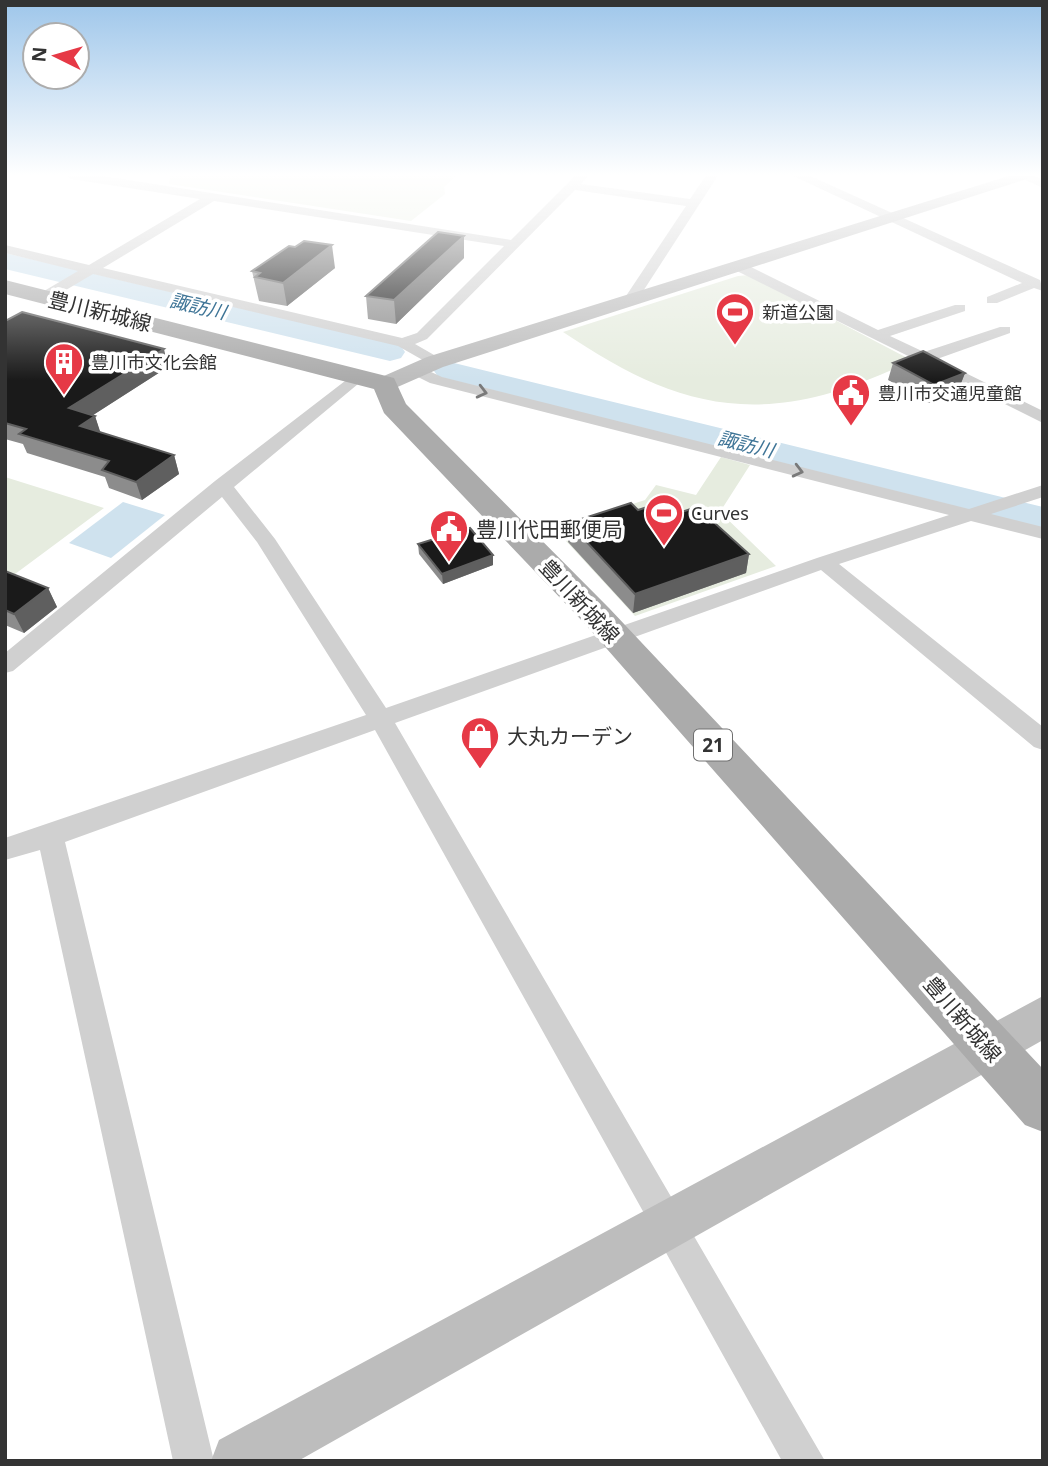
<svg xmlns="http://www.w3.org/2000/svg" width="1048" height="1466" viewBox="0 0 1048 1466" font-family="'Noto Sans','Noto Sans JP',sans-serif">
	<style>
		.green { fill: #e6ecdf }
		.water { fill: #cfe2ee }
		.lines { fill: none; stroke-linecap: round; stroke-linejoin: round }
		.river { fill: #cfe2ee; fill-rule: evenodd }
		.street { fill: #d0d0d0; fill-rule: evenodd }
		.secondary { fill: #bdbdbd; fill-rule: evenodd }
		.primary { fill: #ababab; fill-rule: evenodd }
		.wall { fill: #8c8c8c }
		.shaded-wall { fill: #5f5f5f }
		.building { fill: #1a1a1a; stroke: #5f5f5f; stroke-width: 2 }
		.oneway { stroke: #7a7a7a }
		.labels { text-anchor: middle; dominant-baseline: central; stroke-width: 7; stroke-linejoin: round; paint-order: stroke }
		.far-poi-label { font-size: 18px; fill: #333; stroke: #fff; text-anchor: start }
		.far-water-label { font-size: 19px; font-style: italic; fill: #3f7597; stroke: #fff }
		.shield { fill: #fff; stroke: #707070; stroke-width: 2 }
		.shield-label { font-size: 19px; font-weight: bold; fill: #333 }
		.street-label { font-size: 21px; fill: #333; stroke: #fff }
		.poi-label { font-size: 21px; fill: #333; stroke: #fff; text-anchor: start }
	</style>
	<rect width="100%" height="100%" fill="#fff"/>
	<!-- green -->
	<path class="green" d="M170 174H459L444 187 445 194 411 221 169 184Z
		M749 275 913 361C884 373 854 387 823 395 720 422 647 388 563 332L738 276Z
		M721 457 750 465 720 512 776 566 635 616 555 529 645 500 656 485 696 495Z
		M5 477 104 508 7 580Z"/>
	<!-- water -->
	<path class="water" d="M123 502 165 515 111 558 69 543Z"/>
	<g class="lines">
		<!-- river -->
		<path class="river" d="M5 253 390 343 401 346 405 352 401 358 390 361 5 269Z
			M450 362 1043 507V529L439 378 434 371 439 364Z"/>
		<!-- street -->
		<path class="street" d="M65 174H90L511 240 577 174H590L581 184 690 199 707 174H719L638 299 631 303 624 299 686 206 575 190 427 339 415 344 441 359V365L435 367 398 346 93 274 49 300H39V294L78 271 5 253V245L89 265 200 199 71 179ZM214 201 504 246 417 333 402 338 103 268Z
			M789 174H806L1040 280 1043 291 1034 288 997 303H987V297L1022 283Z
			M1012 174H1030L1043 180V188Z
			M733 263H743L878 330 955 305H965V311L890 336 924 352 1000 327H1010V333L937 359 1043 411V423L733 269Z
			M418 366 442 377 969 509 1043 485V497L991 514 1043 527V539L971 521 839 564 1043 727V750L1034 747 821 570 395 723 825 1461H782L375 730 65 842 214 1461H173L40 850 5 860V838L366 715 257 542 222 497 13 671 5 673V653L215 481 358 371 364 373V379L234 487 275 539 386 708 817 558 949 515 430 383 412 374V368Z"/>
		<!-- secondary -->
		<path class="secondary" d="M1015 174H1042L443 367 393 389H377L373 384 377 379 427 357Z
			M1043 996V1040L298 1461H211L219 1440Z"/>
		<!-- primary -->
		<path class="primary" d="M5 280 394 378 406 404 609 608 1043 1069V1132L1025 1125 585 624 384 413 374 389 5 294Z"/>
	</g>
	<!-- wall -->
	<path class="wall" d="M464 258 396 324 368 319 366 296Z
		M335 268 287 306 259 301 252 271Z
		M5 321 168 367 93 415 95 416 100 433 174 455 179 474 142 500 109 488 105 477 27 453 23 444 5 439Z
		M893 363 965 373 958 391 929 403 888 380Z
		M638 510 666 517 749 554 746 573 633 613 568 542 569 523Z
		M418 544 493 565 443 584 419 554Z
		M5 571 48 588 57 607 24 633 5 625Z"/>
	<!-- shaded-wall -->
	<path class="shaded-wall" d="M464 236V258L396 324 394 300Z
		M332 245 335 268 287 306 283 283Z
		M164 349 168 367 76 426 69 408Z
		M965 373 958 391 929 403 934 385Z
		M95 416 101 434 80 426Z
		M174 455 179 474 142 500 136 482Z
		M749 554 746 573 633 613 635 594Z
		M493 555V565L443 584 442 574Z
		M48 588 57 607 24 633 14 614Z"/>
	<!-- building -->
	<path class="building" d="M438 232 464 236 394 300 366 296Z
		M304 241 332 245 283 283 255 277 260 273 252 271 289 246 295 247Z
		M22 312 164 349 69 408 95 416 80 426 174 455 136 482 102 470 109 461 19 434 26 429 5 423V321Z
		M923 351 965 373 934 385 893 363Z
		M631 503 638 510 654 505 666 517 697 507 749 554 635 594 569 523Z
		M470 528 493 555 442 574 418 544Z
		M5 571 48 588 14 614 5 610Z"/>
	<!-- one-way arrows -->
	<defs><path id="oneway-chevron" d="M-2-3.5L2.5 0L-2 3.5" fill="none" stroke-width="1.6" stroke-linecap="round" stroke-linejoin="round" transform="scale(1.75)"/></defs>
	<g class="oneway">
		<use href="#oneway-chevron" transform="translate(482 392) rotate(14)"/>
		<use href="#oneway-chevron" transform="translate(798 471) rotate(14)"/>
	</g>
	<!-- sky -->
	<linearGradient id="sky" x2="0" y2="1"><stop stop-color="#9ec6ea"/><stop offset="0.46" stop-color="#fff"/><stop offset="1" stop-color="#fff" stop-opacity="0"/></linearGradient>
	<rect width="1048" height="380" fill="url(#sky)"/>
	<!-- icons -->
	<defs>
		<g id="stadium-pin" transform="scale(2.0125)"><path d="M0 17L-7.5 6A9.5 9.5 0 1 1 7.5 6Z" fill="#e63946" stroke="#fff"/><path d="M0-5a6.5 5 0 1 0 0 10a6.5 5 0 1 0 0-10ZM-3.5-1.8h7v3.6h-7Z" fill="#fff"/></g>
		<g id="building-pin" transform="scale(2.0125)"><path d="M0 17L-7.5 6A9.5 9.5 0 1 1 7.5 6Z" fill="#e63946" stroke="#fff"/><path d="M-4-6H4V6H1V3H-1V6H-4ZM-2.5-4.3h1.7v1.8h-1.7ZM.8-4.3h1.7v1.8H.8ZM-2.5-1h1.7V.8h-1.7ZM.8-1h1.7V.8H.8Z" fill="#fff"/></g>
		<g id="civic-pin" transform="scale(2.0125)"><path d="M0 17L-7.5 6A9.5 9.5 0 1 1 7.5 6Z" fill="#e63946" stroke="#fff"/><path d="M-.6-6.5H3V-4.5H.6V-3L4-1V1h2V6H-6V1h2V-1L-.6-3ZM-1.2 2.5V6h2.4V2.5Z" fill="#fff"/></g>
		<g id="shop-pin" transform="scale(2.0125)"><path d="M0 17L-7.5 6A9.5 9.5 0 1 1 7.5 6Z" fill="#e63946" stroke="#fff"/><path d="M-5-2.5h2.3a2.7 3.5 0 0 1 5.4 0H5L5.5 6h-11ZM-1.5-2.5h3a1.5 2.3 0 0 0-3 0Z" fill="#fff"/></g>
	</defs>
	<g fill-rule="evenodd">
		<use href="#stadium-pin" x="735" y="312"/>
		<use href="#building-pin" x="64" y="362"/>
		<use href="#civic-pin" x="851" y="393"/>
		<use href="#stadium-pin" x="664" y="513"/>
		<use href="#civic-pin" x="449" y="529"/>
		<use href="#shop-pin" x="480" y="736"/>
	</g>
	<g class="labels">
		<!-- far-poi labels -->
		<g class="far-poi-label">
			<text x="762" y="312">新道公園</text>
			<text x="91" y="362">豊川市文化会館</text>
			<text x="878" y="393">豊川市交通児童館</text>
			<text x="691" y="513">Curves</text>
		</g>
		<!-- far-water labels -->
		<g class="far-water-label">
			<text transform="translate(198 306) rotate(13)">諏訪川</text>
			<text transform="translate(746 444) rotate(14)">諏訪川</text>
		</g>
		<!-- shield labels -->
		<rect class="shield" x="694" y="729.5" width="38" height="31" rx="5"/>
		<g class="shield-label">
			<text x="713" y="745">21</text>
		</g>
		<!-- street labels -->
		<g class="street-label">
			<text transform="translate(100 311) rotate(14)">豊川新城線</text>
			<text transform="translate(580 601) rotate(47)">豊川新城線</text>
			<text transform="translate(963 1019) rotate(49)">豊川新城線</text>
		</g>
		<!-- poi labels -->
		<g class="poi-label">
			<text x="476" y="529">豊川代田郵便局</text>
			<text x="507" y="736">大丸カーデン</text>
		</g>
	</g>
	<!-- border -->
	<rect width="1048" height="1466" fill="none" stroke="#333333" stroke-width="14"/>
	<!-- north arrow -->
	<g transform="translate(56 56) rotate(275)"><circle r="33" fill="#ffffff" stroke="#adadad" stroke-width="2"/>
	<path d="M0-5L12 26L0 18L-12 26Z" fill="#e63946"/>
	<text y="-10" font-size="19" font-weight="bold" text-anchor="middle" fill="#333333">N</text>
	</g>
</svg>
